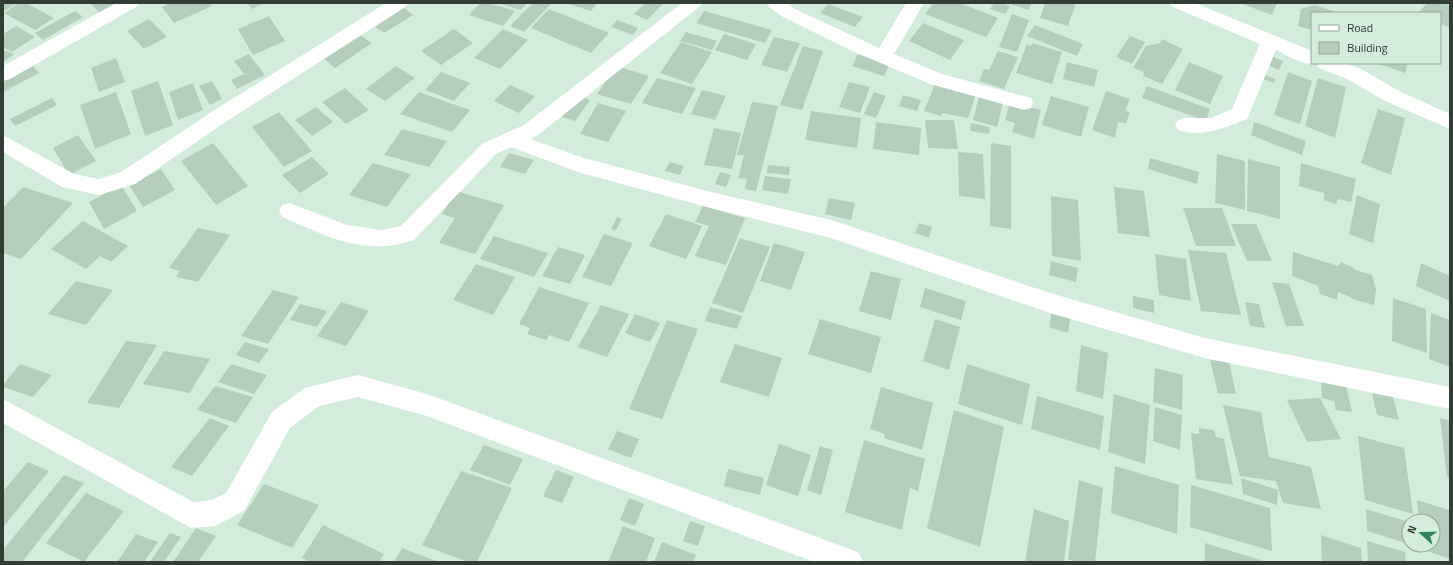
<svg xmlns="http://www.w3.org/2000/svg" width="1453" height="565" viewBox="0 0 1453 565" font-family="'Titillium Web',sans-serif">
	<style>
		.building { fill: #b4cebc }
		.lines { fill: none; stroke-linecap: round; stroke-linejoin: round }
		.minor { fill: #fff; fill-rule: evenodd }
	</style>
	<rect width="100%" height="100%" fill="#d2eddb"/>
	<!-- building -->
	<path class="building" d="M3 3H17L4 11Z
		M19 3H26L54 18 35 30 4 13Z
		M90 3H118L100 13Z
		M170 3H210L212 6 174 23 162 7Z
		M247 3H265L252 9Z
		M480 3H488L515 11 503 26 469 15Z
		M498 3H527L521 10Z
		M533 3 551 4 524 32 510 26Z
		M565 3H597L591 11Z
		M645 3H664L647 20 634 14Z
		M933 3H960L998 18 986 37 925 14Z
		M994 3H1002L1010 6 1005 14 990 9Z
		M1007 3H1032L1028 10Z
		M1045 3H1076L1068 26 1040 18Z
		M1240 3H1277L1272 15Z
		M1427 3H1444L1450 6V28L1440 23V13H1418Z
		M828 4 863 17 855 27 820 13Z
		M1315 5 1339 13H1312V30L1298 26 1301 9Z
		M404 8 413 15 384 33 375 27Z
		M549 9 609 33 591 53 531 28Z
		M75 11 83 17 43 40 35 33Z
		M704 11 772 30 765 43 696 23Z
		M1012 14 1029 20 1017 52 999 47Z
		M269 16 285 41 253 55 238 29Z
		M149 19 167 37 144 49 127 31Z
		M617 20 638 28 633 35 611 27Z
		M923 23 964 40 950 60 909 41Z
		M1035 25 1083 44 1077 56 1027 36Z
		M16 26 35 37 12 52 3 47V34Z
		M454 29 473 43 441 65 421 51Z
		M503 29 528 40 500 69 474 58Z
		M686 32 717 41 712 50 680 41Z
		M724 34 756 44 747 60 715 50Z
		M360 35 372 43 335 68 324 59Z
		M1130 36 1145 42 1132 64 1116 57Z
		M774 37 800 43 787 72 761 65Z
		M1162 39 1183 49 1162 84 1143 76 1144 72 1133 68 1146 46 1160 43Z
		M681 42 712 52 692 84 660 73Z
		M1032 43 1062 52 1052 84 1016 73 1027 44 1031 46Z
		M803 46 823 51 802 110 780 105Z
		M3 50 14 54 3 62Z
		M998 51 1018 57 1004 89 979 81 984 69 989 70Z
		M249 54 265 75 237 89 231 80 244 74 234 61Z
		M858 54 889 65 884 76 852 66Z
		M1272 56 1283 61 1279 70 1267 65Z
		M116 58 125 82 99 92 91 68Z
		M1067 62 1098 70 1094 87 1063 79Z
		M1189 62 1223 76 1210 104 1175 90Z
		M1376 63H1408L1405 73Z
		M32 65 39 73 3 92V80Z
		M396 66 415 78 385 101 366 89Z
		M616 66 649 76 631 104 597 94Z
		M441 72 470 83 454 101 425 90Z
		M1288 72 1312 81 1300 124 1274 115Z
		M1265 75 1276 79 1274 83 1263 79Z
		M657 78 696 88 682 114 642 103Z
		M1318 78 1346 87 1335 138 1305 126Z
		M158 81 173 125 145 136 131 91Z
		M212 81 222 99 210 105 199 86Z
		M849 82 870 87 860 113 839 107Z
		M193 83 203 110 178 120 169 92Z
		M935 84 976 95 968 118 942 113 941 116 924 111Z
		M510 85 535 96 519 113 494 101Z
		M1147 86 1210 109 1206 121 1142 98Z
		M345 88 369 110 346 124 322 102Z
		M702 90 726 96 715 120 691 114Z
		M1106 91 1130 99 1125 111 1130 112 1126 123 1118 122 1115 138 1092 130Z
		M116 92 131 134 95 149 80 105Z
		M419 92 470 110 452 132 400 114Z
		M874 92 886 96 876 118 864 114Z
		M903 95 921 100 917 111 899 106Z
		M578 96 590 100 575 121 562 117Z
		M979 96 1003 102 997 127 973 120Z
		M1051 96 1089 107 1081 137 1042 125Z
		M52 98 57 105 15 126 10 119Z
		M752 102 778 106 756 191 745 189 747 179 738 178 744 155H737Z
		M1010 102 1041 110 1034 139 1012 132 1015 123 1005 120Z
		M598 103 626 111 608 142 580 134Z
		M316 107 333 122 312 136 295 120Z
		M1378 109 1405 118 1391 175 1361 163Z
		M811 111 861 118 857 148 805 140Z
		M279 112 312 151 284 167 252 127Z
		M925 120H954L958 149 928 148Z
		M876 122 921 128 919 155 873 149Z
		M1254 122 1306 141 1302 155 1251 135Z
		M971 123 990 127 989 134 970 131Z
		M714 128 741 133 732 169 704 165Z
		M402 129 447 141 429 167 384 155Z
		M78 135 96 161 69 175 53 148Z
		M213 143 248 186 216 205 181 161Z
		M991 143 1011 146V229L990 226Z
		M958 152 983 154 985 199 959 196Z
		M509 153 534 160 525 174 500 167Z
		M1217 154 1245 161V210L1215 203Z
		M312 157 329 174 300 193 282 175Z
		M1150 158 1199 172 1197 184 1148 169Z
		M1248 159 1280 167V219L1247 211Z
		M670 162 684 166 680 175 665 171Z
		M373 163 411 174 387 207 349 195Z
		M1301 163 1356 179 1351 202 1338 199 1336 204 1324 200V193L1299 186Z
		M768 165 790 167 789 175 767 173Z
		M161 169 175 190 143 207 129 185Z
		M720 172 731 175 726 187 715 184Z
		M765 176 791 179 788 194 762 190Z
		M121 185 137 211 104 229 89 202Z
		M23 187 73 203 21 259 3 253V208Z
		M1114 187 1144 191 1150 237 1118 233Z
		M456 191 504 205 475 254 439 243 455 218 442 214Z
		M1357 195 1380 204 1373 243 1349 234Z
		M1051 196 1078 200 1081 261 1052 256Z
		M829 198 855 203 851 220 825 214Z
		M703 206 745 218 726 265 695 256 709 226 695 222Z
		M1183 208H1222L1236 246H1196Z
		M666 214 702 226 686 259 649 246Z
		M617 217 622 219 616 230 611 229Z
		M83 221 128 246 111 262 100 256 86 269 51 249Z
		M919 223 932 227 929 238 915 233Z
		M1231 224H1256L1272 261H1247Z
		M198 228 230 235 198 282 176 277 180 271 169 268Z
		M604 234 633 243 611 286 582 277Z
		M494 236 548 253 534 277 480 259Z
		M740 238 770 247 743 313 712 303Z
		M774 243 805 252 791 290 760 281Z
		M558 247 585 255 570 284 542 276Z
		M1188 250 1226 253 1241 315 1201 311Z
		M1293 252 1338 266 1341 262 1352 267 1355 270 1372 275 1376 289 1374 305 1355 300 1350 297 1338 292 1337 300 1320 294 1318 286 1292 276Z
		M1155 254 1186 259 1191 301 1159 295Z
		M1051 261 1078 268 1076 282 1049 275Z
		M1421 263 1450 276V301L1416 286Z
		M476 264 515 277 493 315 453 300Z
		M871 271 901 279 891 320 859 311Z
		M76 281 113 290 86 325 48 314Z
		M1272 282 1289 284 1304 326H1286Z
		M539 287 589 303 569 342 549 335 546 340 527 334 530 328 519 324Z
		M925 288 966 301 961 320 920 307Z
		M273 290 299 297 268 344 241 336Z
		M1133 296 1154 300V313L1133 308Z
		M1393 298 1426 309 1427 353 1392 341Z
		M341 302 369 311 346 346 317 336Z
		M1245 302 1259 304 1265 328 1250 326Z
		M300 304 327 311 317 327 290 320Z
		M601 305 629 314 607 357 578 347Z
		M710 307 742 316 737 329 705 321Z
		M1052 310 1071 315 1068 333 1049 327Z
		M1431 313 1450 320V367L1429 359Z
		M635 314 660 323 650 342 625 333Z
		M820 319 881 337 871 373 808 354Z
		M935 319 960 327 949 370 923 361Z
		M667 320 698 329 662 419 629 409Z
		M126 341 157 345 119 408 87 403Z
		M245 342 269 349 259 363 236 355Z
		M735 344 782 358 769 397 720 382Z
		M1081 345 1108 353 1103 399 1076 391Z
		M164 351 210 359 190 393 143 384Z
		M1210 360 1229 362 1236 394 1218 393Z
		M20 364 52 375 33 397 3 387V385Z
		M231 364 267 375 254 394 218 382Z
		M967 364 1030 384 1022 425 958 404Z
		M1155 368 1183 375 1182 410 1153 402Z
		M1321 380 1346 385 1352 412 1336 410 1334 401 1322 398Z
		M215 386 253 397 236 423 197 410Z
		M881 387 933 403 922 450 884 438 885 434 870 429Z
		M1372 393 1393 397 1399 420 1377 415Z
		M1114 394 1150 405 1145 464 1108 452Z
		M1037 396 1104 416 1100 450 1031 429Z
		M1320 398 1341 439 1307 442 1287 400Z
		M1223 405 1261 412 1269 457 1311 467 1321 509 1283 503 1276 481 1240 476Z
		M1155 407 1182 415 1180 450 1153 441Z
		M954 410 1004 427 980 547 927 528Z
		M210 418 229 426 192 476 171 467Z
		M1440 418 1450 421V478L1447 477Z
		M1199 428 1214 430 1216 437 1224 439 1233 485 1196 479 1191 433 1199 434Z
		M617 431 639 439 631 458 608 449Z
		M1358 436 1404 448 1413 514 1365 500Z
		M864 440 925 459 918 491 910 488 902 530 845 512Z
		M779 444 811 455 798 496 766 485Z
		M484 445 523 459 510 485 470 470Z
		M820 446 833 450 821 495 807 490Z
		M28 462 49 471 3 527V491Z
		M1115 466 1179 485 1177 534 1111 513Z
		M728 469 764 478 760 495 724 486Z
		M556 470 574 477 562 503 543 496Z
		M461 471 512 488 477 562H468L422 545Z
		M64 475 84 483 22 562H3V550Z
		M1241 478 1278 490 1277 505 1243 494Z
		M1079 480 1103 488 1095 562H1077L1068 559Z
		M264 484 319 505 292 548 237 525Z
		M1191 485 1270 508 1272 551 1190 527Z
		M86 493 124 511 84 562 46 543Z
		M629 498 644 504 635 526 620 520Z
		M1417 500 1449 510 1450 559 1421 549V545H1433V521H1419Z
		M1034 509 1069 521 1064 562H1025Z
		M1366 509 1409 522V544L1367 531Z
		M690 521 705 526 698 546 683 541Z
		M323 525 384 554 379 562H311L302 558Z
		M623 526 655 538 646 562H608Z
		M196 528 216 536 198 562H173Z
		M170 533 181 537 164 562H150Z
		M136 534 158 542 144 562H117Z
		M1321 535 1361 548 1362 562H1322Z
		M1367 541 1405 552 1406 562H1368Z
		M662 542 696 555 693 562H654Z
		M1205 543 1267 562H1205Z
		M402 548 439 562H394Z"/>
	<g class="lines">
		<!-- minor -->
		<path class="minor" d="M116 3H139L136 7 10 79 3 81V66Z
			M386 3H408L405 7 227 121 135 184 99 195 62 187 3 152V135L74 174 99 179 121 172 213 111Z
			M682 3H702L699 7 538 135 530 139 584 158 711 192 831 220 1050 293 1205 338 1450 387V409L1205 358 1050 313 831 238 711 208 581 173 511 147 496 154 414 240C364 257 327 236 282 217L279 211 282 205 289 203 347 225 382 230 401 226 482 144 524 125Z
			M766 3H787L795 9 879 48 906 3H924L894 54 942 74 1031 98 1033 103 1031 108 1024 110 930 84 850 50 783 17 769 7Z
			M1170 3H1195L1312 51V63H1344L1361 69 1399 91 1450 114V129L1385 101 1347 79 1319 68 1316 63C1305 67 1286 55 1276 50L1247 119C1224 128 1203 138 1178 130L1175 125 1178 120 1185 118H1211L1232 109 1260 44 1173 7Z
			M358 375 427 394 850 549 859 553 863 562H814L427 416 358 397 319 406 290 428 244 511 215 526 191 528 3 423V399L193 502 212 500 226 493 272 412 305 388Z"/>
	</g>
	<!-- border -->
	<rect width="1453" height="565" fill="none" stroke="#323d36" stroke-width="8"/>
	<!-- legend -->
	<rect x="1311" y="12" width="130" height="52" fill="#d2eddb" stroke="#92a799"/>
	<rect x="1319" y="25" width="20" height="6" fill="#ffffff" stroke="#92a799"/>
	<text x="1347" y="32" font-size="12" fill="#323d36">Road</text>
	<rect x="1319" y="42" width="20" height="12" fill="#b4cebc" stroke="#92a799"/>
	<text x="1347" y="52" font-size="12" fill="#323d36">Building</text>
	<!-- north arrow -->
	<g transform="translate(1421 533) rotate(291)"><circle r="19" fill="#d2eddb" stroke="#92a799"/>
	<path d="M0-3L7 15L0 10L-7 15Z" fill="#2f8355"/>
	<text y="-6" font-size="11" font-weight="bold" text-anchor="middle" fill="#323d36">N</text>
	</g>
</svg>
